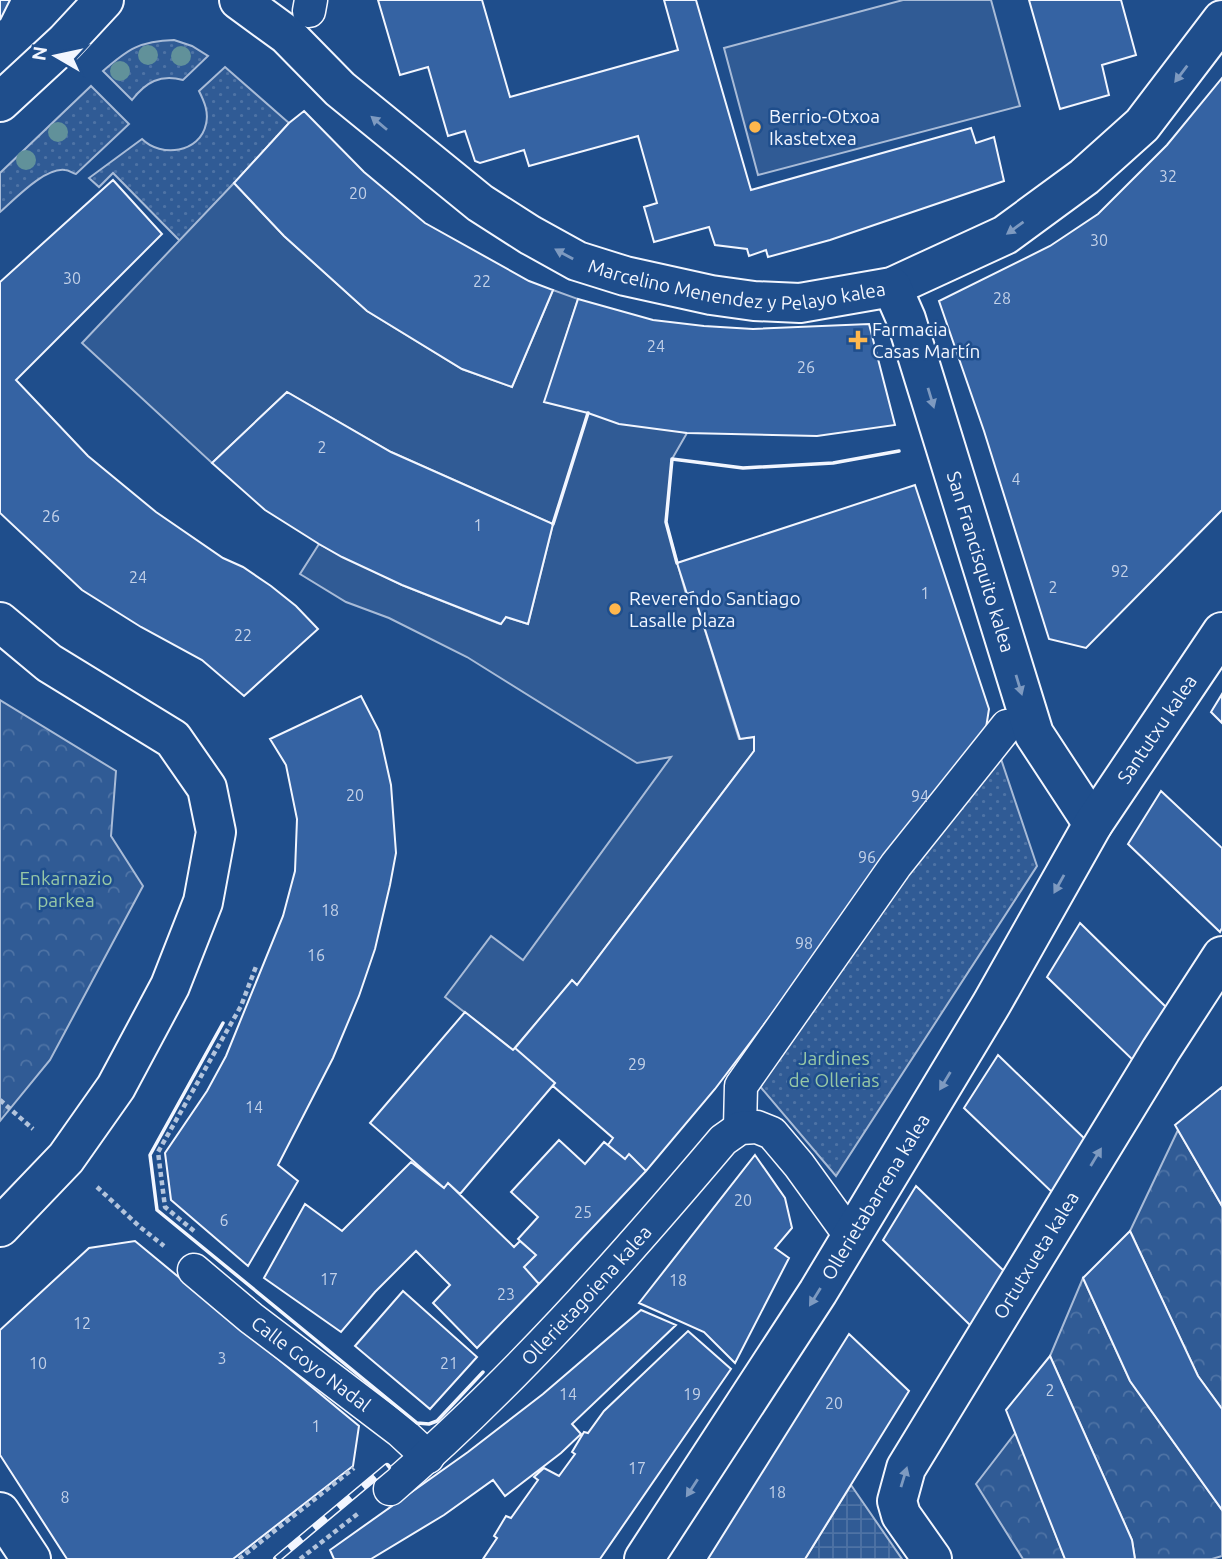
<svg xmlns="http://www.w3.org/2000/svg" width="1222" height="1559" font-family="Ubuntu,sans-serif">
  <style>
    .grass { fill: url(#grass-dots); stroke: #a8bbd7; stroke-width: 2 }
    .park { fill: url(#park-crowns); stroke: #a8bbd7; stroke-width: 2 }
    .pitch { fill: #305b95; stroke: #a8bbd7; stroke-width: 2 }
    .plaza { fill: url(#plaza-grid); stroke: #a8bbd7; stroke-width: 2 }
    .building { fill: #3563a3; stroke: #f2f6ff; stroke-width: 2 }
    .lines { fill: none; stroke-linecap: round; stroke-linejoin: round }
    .pedestrian-casing { stroke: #f2f6ff; stroke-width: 35 }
    .minor-casing { stroke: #f2f6ff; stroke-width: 42 }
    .path { stroke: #b3c4dc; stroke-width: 4.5; stroke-dasharray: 5 3.5; stroke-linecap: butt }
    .pedestrian { stroke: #1f4e8c; stroke-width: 32 }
    .minor { stroke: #1f4e8c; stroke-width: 38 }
    .rail-casing { stroke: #f2f6ff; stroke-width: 8 }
    .rail { stroke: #1f4e8c; stroke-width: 5; stroke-dasharray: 16; stroke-linecap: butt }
    .wall { stroke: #f2f6ff; stroke-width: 3.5 }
    .tree { fill: #61919a }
    .oneway { fill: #7e9ac0 }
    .poi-dot { fill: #ffb74d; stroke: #1f4e8c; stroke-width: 2.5 }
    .labels { text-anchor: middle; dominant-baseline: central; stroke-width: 5; stroke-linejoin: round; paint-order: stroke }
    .number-label { font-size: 16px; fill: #c3d1e8 }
    .poi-label { font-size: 19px; fill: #f2f6ff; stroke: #1f4e8c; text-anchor: start }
    .street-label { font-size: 19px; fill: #f2f6ff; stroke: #1f4e8c }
    .park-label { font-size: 19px; fill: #97c8a6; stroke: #1f4e8c }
  </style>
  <defs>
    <pattern id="grass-dots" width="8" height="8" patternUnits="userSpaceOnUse" patternTransform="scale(1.75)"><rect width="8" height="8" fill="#305b95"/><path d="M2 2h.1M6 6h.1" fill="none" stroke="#4e73a5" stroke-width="1.8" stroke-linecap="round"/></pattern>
    <pattern id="park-crowns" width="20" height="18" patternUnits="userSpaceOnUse" patternTransform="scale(1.75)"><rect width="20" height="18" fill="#305b95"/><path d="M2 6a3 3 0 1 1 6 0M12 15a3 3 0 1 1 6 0" fill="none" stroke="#4e73a5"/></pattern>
    <pattern id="plaza-grid" width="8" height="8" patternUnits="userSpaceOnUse" patternTransform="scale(1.75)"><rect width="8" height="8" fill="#305b95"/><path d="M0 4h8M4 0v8" fill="none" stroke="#4e73a5"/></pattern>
  </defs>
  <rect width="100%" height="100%" fill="#1f4e8c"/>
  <path class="grass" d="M 174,40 L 192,46 L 208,56 L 183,80 C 160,74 146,82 132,100 L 103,71 C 128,49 140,41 174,40 Z
    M 225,67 L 289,123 L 181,242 L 113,173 L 99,187 L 89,178 L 142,139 C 161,158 200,153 206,124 C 209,112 204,101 199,91 Z
    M 91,86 L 129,124 L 76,174 C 72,173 69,170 65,170 C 45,167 15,199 0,212 L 0,173 Z
    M 1000,756 L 1037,866 L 836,1176 L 752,1077 Z"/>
  <path class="park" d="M 0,700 L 116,771 L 111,836 L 143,886 L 50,1060 L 0,1121 Z
    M 1178,1130 L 1222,1206 L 1222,1409 L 1198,1376 L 1130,1231 Z
    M 1083,1278 L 1130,1381 L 1222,1510 L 1222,1556 L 1212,1559 L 1135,1559 L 1132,1540 L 1050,1356 Z
    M 1016,1432 L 1065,1559 L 1023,1559 L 976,1484 Z"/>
  <path class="pitch" d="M 903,0 L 991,0 L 1020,106 L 758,175 L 724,48 Z
    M 234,183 L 284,236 L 367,311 L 462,369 L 512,387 L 553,290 L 578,299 L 545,402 L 687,433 L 672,459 L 666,522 L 686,594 L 693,592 L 739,739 L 754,737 L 754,751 L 577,985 L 572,981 L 513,1050 L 445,997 L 491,936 L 523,960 L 671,757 L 637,763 L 467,657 L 389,618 L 346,602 L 300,574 L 319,544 L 402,585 L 500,624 L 506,617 L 528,624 L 553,524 L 391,452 L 287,392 L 212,463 L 82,343 Z"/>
  <path class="plaza" d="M 851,1485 L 902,1559 L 805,1559 Z"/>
  <path class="building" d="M 0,0 L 10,0 L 0,20 Z
    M 378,0 L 482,0 L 510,97 L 678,50 L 664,0 L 696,0 L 751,190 L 971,128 L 976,143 L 994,137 L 1004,181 L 830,240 L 768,257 L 766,250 L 749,256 L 747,249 L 715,245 L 709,227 L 654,242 L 644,207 L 657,203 L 638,136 L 529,166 L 524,150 L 480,163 L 475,161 L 465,131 L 448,136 L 428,67 L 400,75 Z
    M 1029,0 L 1121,0 L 1136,55 L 1102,65 L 1109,95 L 1060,109 Z
    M 1222,78 L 1222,510 L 1086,648 L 1049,639 L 984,431 L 939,301 L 1050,246 L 1098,214 L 1167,145 Z
    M 304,111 L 364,172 L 425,223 L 529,281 L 553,290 L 512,387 L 462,369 L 367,311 L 284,236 L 234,183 L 289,123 Z
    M 113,180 L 162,234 L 16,380 L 88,456 L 156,512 L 223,558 L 243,567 L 271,586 L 296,606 L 318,629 L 244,696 L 202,660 L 141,627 L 82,590 L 0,513 L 0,282 Z
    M 578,299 L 653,320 L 704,326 L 753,329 L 869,324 L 895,425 L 817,436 L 687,433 L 619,424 L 588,413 L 544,402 Z
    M 287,392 L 391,452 L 553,524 L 528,624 L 506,617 L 501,624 L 402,585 L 342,557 L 319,544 L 265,510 L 212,463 Z
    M 915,485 L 989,709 L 982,753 L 846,916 L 715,1089 L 646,1171 L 629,1154 L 625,1159 L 608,1145 L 613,1138 L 553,1086 L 555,1083 L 515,1048 L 572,980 L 577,985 L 754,751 L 754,737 L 740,739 L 693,592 L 687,594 L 677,563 Z
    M 1222,694 L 1222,723 L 1211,712 Z
    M 361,696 L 379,731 L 391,785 L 396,853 L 390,885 L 375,949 L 359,996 L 333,1058 L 278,1165 L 298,1181 L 248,1266 L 171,1200 L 165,1153 L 207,1091 L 226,1056 L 283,916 L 295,871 L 297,819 L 286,765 L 270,739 Z
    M 1161,791 L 1222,848 L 1222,928 L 1220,932 L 1128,844 Z
    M 1080,923 L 1169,1010 L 1137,1064 L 1047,977 Z
    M 465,1012 L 513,1050 L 515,1048 L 555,1083 L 460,1194 L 448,1183 L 444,1188 L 370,1123 Z
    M 998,1055 L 1088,1142 L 1056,1196 L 964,1108 Z
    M 1222,1087 L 1222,1206 L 1175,1125 Z
    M 559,1140 L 585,1164 L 604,1142 L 625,1159 L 629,1154 L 646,1171 L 539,1284 L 524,1267 L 536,1255 L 518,1239 L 538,1217 L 511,1192 Z
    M 755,1155 L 785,1198 L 792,1228 L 775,1248 L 789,1258 L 735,1363 L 704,1332 L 639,1303 Z
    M 411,1162 L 444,1188 L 448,1183 L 514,1247 L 520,1241 L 536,1255 L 524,1267 L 539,1284 L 477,1348 L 433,1303 L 450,1285 L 416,1251 L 375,1292 L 341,1332 L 264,1278 L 305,1204 L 342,1231 Z
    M 916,1186 L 1007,1274 L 973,1328 L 883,1240 Z
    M 1130,1231 L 1198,1376 L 1222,1409 L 1222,1510 L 1130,1381 L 1083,1278 Z
    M 135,1241 L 359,1426 L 353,1466 L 233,1559 L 67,1559 L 0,1455 L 0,1330 L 89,1248 Z
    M 403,1291 L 477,1357 L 430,1409 L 355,1346 Z
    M 641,1310 L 676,1325 L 572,1424 L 581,1434 L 561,1453 L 505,1496 L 493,1480 L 444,1515 L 371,1559 L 334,1559 L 330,1550 L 468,1452 L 543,1394 Z
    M 688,1331 L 731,1369 L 600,1559 L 483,1559 L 497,1538 L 494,1536 L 506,1516 L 511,1518 L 538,1480 L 534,1477 L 544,1468 L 559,1476 L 575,1454 L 572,1452 L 584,1432 L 588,1433 L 604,1411 Z
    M 849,1334 L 909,1391 L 805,1559 L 708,1559 Z
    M 1050,1356 L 1132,1540 L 1135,1559 L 1065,1559 L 1006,1410 Z"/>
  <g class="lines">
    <g class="pedestrian-casing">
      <g id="pedestrian">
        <path d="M 309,11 L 311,0"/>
        <path d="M 740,1128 L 741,1086 L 896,865 L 1007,726"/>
        <path id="s1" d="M 194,1270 L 251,1318 L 400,1431 L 428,1457"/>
        <path id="s2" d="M 390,1489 C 512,1384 619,1263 723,1140 L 740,1128 L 757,1127 L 772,1133 L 799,1165 L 851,1237"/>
      </g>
    </g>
    <g class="minor-casing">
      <g id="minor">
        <path id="s3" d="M 239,0 L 287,35 L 340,89 L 480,203 L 530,235 L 577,261 L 625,276 L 711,295 L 754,301 L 800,303 L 892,287 L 1005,235 L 1084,177 L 1142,125 L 1222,20"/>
        <path d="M 0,102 L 65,42 L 104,0"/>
        <path id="s4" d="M 892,287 L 906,319 L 1034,734 L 1093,824"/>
        <path d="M 0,622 L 49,663 L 173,739 L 207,788 L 216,832 L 203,902 L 170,986 L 116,1087 L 66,1158 L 0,1227"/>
        <path d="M 0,1512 L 31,1559"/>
        <path id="s5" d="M 644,1559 L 818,1292 L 992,1003 L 1093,824 L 1222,632"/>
        <path id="s6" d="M 932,1559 L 901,1515 L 897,1501 L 906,1468 L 1161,1050 L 1222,956"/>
      </g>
    </g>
    <path class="path" d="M 0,1100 L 33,1129
      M 97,1187 L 140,1227 L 164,1246
      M 194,1231 L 165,1207 L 158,1152 L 241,1006 L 257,964
      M 239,1559 L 354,1468
      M 300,1559 L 360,1512"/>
    <use href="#pedestrian" class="pedestrian"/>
    <use href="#minor" class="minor"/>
    <g class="rail-casing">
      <path id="rail" d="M 277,1559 L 387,1467"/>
    </g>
    <use href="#rail" class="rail"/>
    <path class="wall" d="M 553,524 L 588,413
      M 677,563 L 666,522 L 672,459 L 743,468 L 833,463 L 899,451
      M 223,1023 L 150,1155 L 157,1210 L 417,1423 L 429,1424 L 437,1421 L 483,1372"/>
  </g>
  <g class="tree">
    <circle cx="148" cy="55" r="10"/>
    <circle cx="181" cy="56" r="10"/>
    <circle cx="120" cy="71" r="10"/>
    <circle cx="58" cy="132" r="10"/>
    <circle cx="26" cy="160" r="10"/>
  </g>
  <defs><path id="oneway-solid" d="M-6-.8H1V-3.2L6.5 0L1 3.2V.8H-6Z" transform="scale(1.75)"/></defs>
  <g class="oneway">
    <use href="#oneway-solid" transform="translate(1181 74) rotate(127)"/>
    <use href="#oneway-solid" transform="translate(379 123) rotate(-140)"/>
    <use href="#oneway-solid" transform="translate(1015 228) rotate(144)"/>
    <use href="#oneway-solid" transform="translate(564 254) rotate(-151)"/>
    <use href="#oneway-solid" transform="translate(931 398) rotate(73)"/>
    <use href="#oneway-solid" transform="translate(1019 685) rotate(73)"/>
    <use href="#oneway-solid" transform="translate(1059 884) rotate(119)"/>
    <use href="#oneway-solid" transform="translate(945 1081) rotate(121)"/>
    <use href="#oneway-solid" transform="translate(1096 1157) rotate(-59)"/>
    <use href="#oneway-solid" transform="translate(815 1297) rotate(122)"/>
    <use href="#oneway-solid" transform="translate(904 1477) rotate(-73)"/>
    <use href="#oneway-solid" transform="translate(692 1488) rotate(123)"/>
  </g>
  <g class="poi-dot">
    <circle cx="755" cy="127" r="7"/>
    <path d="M854.5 329.5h7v7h7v7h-7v7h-7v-7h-7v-7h7z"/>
    <circle cx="615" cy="609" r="7"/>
  </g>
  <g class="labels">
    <g class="number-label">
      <text x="1168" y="176">32</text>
      <text x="358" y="193">20</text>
      <text x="1099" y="240">30</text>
      <text x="72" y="278">30</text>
      <text x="482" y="281">22</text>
      <text x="1002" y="298">28</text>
      <text x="656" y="346">24</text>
      <text x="806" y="367">26</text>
      <text x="322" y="447">2</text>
      <text x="1016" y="479">4</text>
      <text x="51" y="516">26</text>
      <text x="478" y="525">1</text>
      <text x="1120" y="571">92</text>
      <text x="138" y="577">24</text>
      <text x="1053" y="587">2</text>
      <text x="925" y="593">1</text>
      <text x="243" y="635">22</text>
      <text x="355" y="795">20</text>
      <text x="920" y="796">94</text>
      <text x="867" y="857">96</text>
      <text x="330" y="910">18</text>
      <text x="804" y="943">98</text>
      <text x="316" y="955">16</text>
      <text x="637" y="1064">29</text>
      <text x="254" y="1107">14</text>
      <text x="743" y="1200">20</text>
      <text x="583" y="1212">25</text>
      <text x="224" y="1220">6</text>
      <text x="329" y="1279">17</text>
      <text x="678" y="1280">18</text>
      <text x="506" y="1294">23</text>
      <text x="82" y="1323">12</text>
      <text x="222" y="1358">3</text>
      <text x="38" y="1363">10</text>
      <text x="449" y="1363">21</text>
      <text x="1050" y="1390">2</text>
      <text x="568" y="1394">14</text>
      <text x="692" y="1394">19</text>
      <text x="834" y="1403">20</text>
      <text x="316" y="1426">1</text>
      <text x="637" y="1468">17</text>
      <text x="777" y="1492">18</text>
      <text x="65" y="1497">8</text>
    </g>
    <g class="poi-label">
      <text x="769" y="116">Berrio-Otxoa<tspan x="769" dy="22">Ikastetxea</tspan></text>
      <text x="872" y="329">Farmacia<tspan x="872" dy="22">Casas Martín</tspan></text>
      <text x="629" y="598">Reverendo Santiago<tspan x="629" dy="22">Lasalle plaza</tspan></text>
    </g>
    <g class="street-label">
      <text stroke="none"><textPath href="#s3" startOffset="592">Marcelino Menendez y Pelayo kalea</textPath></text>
      <text stroke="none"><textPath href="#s4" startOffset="289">San Francisquito kalea</textPath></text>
      <text stroke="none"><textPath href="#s5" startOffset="976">Santutxu kalea</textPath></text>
      <text stroke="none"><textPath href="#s5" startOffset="430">Ollerietabarrena kalea</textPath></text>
      <text stroke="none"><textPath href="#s6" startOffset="352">Ortutxueta kalea</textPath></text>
      <text stroke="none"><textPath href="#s2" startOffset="276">Ollerietagoiena kalea</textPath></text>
      <text stroke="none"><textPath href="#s1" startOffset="150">Calle Goyo Nadal</textPath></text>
    </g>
    <g class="park-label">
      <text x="66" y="878">Enkarnazio<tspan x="66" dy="22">parkea</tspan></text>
      <text x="834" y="1058">Jardines<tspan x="834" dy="22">de Ollerias</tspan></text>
    </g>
  </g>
  <g transform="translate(56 56) rotate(279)" stroke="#1f4e8c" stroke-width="5" paint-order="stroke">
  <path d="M0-5L12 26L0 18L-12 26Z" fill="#f2f6ff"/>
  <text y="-10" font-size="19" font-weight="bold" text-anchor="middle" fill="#f2f6ff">N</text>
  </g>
</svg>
